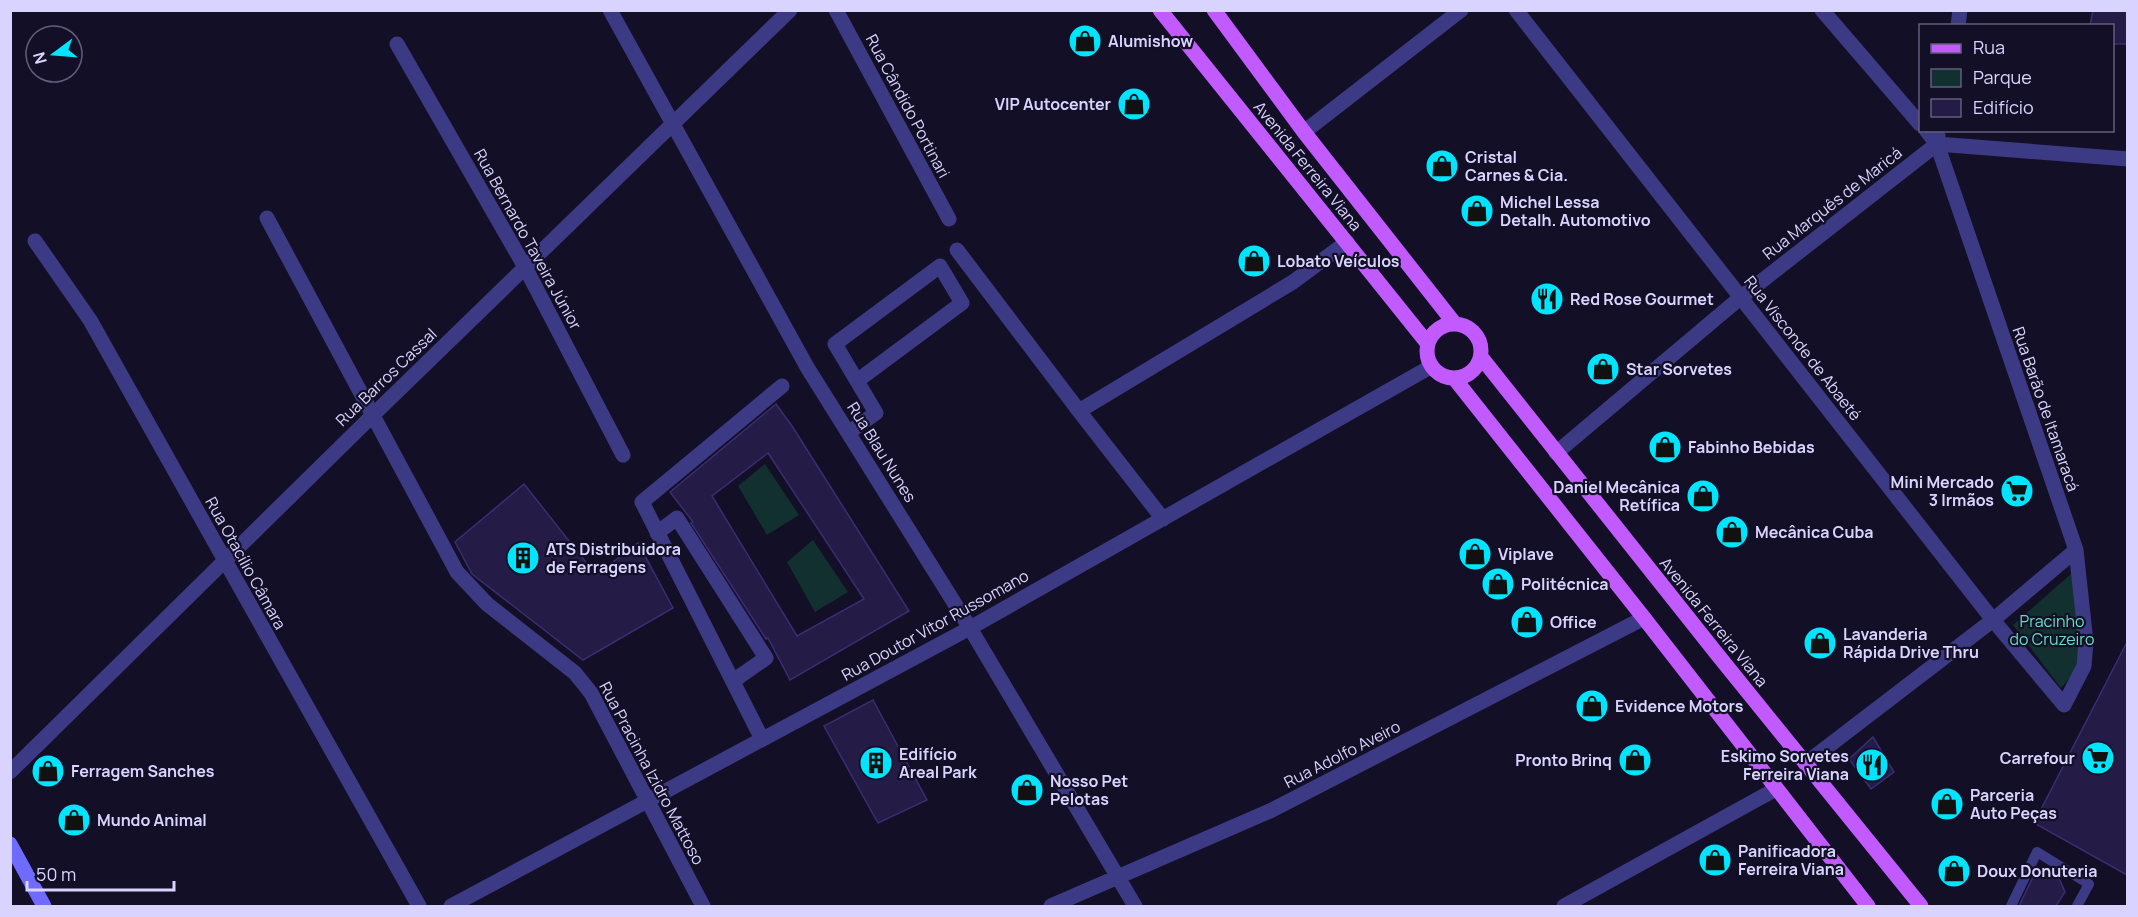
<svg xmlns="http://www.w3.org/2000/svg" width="2138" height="917" font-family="Manrope,sans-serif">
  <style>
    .green { fill: #12302f }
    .building { fill: #241b47; stroke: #3b2d73; stroke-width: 1.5; fill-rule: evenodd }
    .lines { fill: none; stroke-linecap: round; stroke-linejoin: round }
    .service { stroke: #3d3a85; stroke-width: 10 }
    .minor { stroke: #3d3a85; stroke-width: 15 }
    .tertiary { stroke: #3d3a85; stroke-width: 15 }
    .secondary { stroke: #6f6bff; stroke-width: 15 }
    .primary { stroke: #c25bff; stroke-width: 15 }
    .labels { text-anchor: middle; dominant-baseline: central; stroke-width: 4.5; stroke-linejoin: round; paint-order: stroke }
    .poi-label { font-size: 16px; font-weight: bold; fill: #d9d4ff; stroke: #130f26; text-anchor: start }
    .street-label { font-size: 16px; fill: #d9d4ff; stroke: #130f26 }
    .park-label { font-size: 16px; fill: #5fe0c0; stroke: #130f26 }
  </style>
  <rect width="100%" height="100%" fill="#130f26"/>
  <path class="green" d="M 765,464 L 799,515 L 767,535 L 738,486 Z
    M 813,540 L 848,592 L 815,612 L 787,562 Z
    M 2071,574 L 2083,640 L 2079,667 L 2061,688 L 2013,625 Z"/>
  <path class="building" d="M 2093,10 L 2127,10 L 2127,44 L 2112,44 L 2112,26 L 2090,26 Z
    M 776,404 L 792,426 L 909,611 L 790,680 L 768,638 L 766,639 L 691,523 L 693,522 L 670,492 ZM 768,453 L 864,599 L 797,636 L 712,496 Z
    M 524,484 L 596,575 L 638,543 L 673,608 L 583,660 L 472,574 L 455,542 Z
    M 2127,642 L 2127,875 L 2034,823 Z
    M 873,700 L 927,800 L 878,823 L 824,726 Z
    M 1873,737 L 1894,772 L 1871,789 L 1849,759 Z
    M 1954,854 L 1969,874 L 1952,887 L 1940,868 Z
    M 2052,872 L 2059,878 L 2065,892 L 2056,906 L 2019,906 L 2035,873 Z"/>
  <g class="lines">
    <path class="service" d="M 2011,906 L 2037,852 L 2089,884 L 2077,906"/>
    <path class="minor" d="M 610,10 L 807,367 L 970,628 L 1135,906
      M 836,10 L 949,219
      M 1516,10 L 1993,620 L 2064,705 L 2084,666 L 2086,642 L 2076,550 L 1937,144 L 1926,130
      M 1822,10 L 1920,124
      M 1958,26 L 1960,10
      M 397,44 L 525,267 L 623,455
      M 1304,132 L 1461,10
      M 1937,144 L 2128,159
      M 267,218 L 457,572 L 487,604 L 575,673 L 591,693 L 703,906
      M 35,241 L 90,320 L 419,906
      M 957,250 L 1079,411 L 1163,519
      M 1079,411 L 1293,282 L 1347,242
      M 848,433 L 876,413 L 835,344 L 940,266 L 962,303 L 857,381
      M 1556,453 L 1740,298 L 1937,144 L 1938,136
      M 657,533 L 677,518 L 766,658 L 733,681
      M 762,739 L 642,502 L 782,386
      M 1805,764 L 1993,620 L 2076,550
      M 451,906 L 970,628 L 1432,366
      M 1051,906 L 1270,811 L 1644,618
      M 1564,906 L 1776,789"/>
    <path class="tertiary" d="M 10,772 L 374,414 L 790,10"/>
    <path class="secondary" d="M 10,844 L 44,906"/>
    <path class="primary" d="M 1160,10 L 1428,344
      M 1214,10 L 1304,132 L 1455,324
      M1427 351a27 27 0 1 1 54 0a27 27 0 1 1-54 0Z
      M 1481,357 L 1717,654 L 1921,906
      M 1454,378 L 1644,618 L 1868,906"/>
  </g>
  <defs>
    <g id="shop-disc" transform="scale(1.725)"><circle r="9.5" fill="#00e5ff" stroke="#130f26"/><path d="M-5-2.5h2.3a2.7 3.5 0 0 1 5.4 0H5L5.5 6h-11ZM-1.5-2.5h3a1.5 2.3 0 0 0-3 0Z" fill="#111"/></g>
    <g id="restaurant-disc" transform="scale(1.725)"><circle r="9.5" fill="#00e5ff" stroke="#130f26"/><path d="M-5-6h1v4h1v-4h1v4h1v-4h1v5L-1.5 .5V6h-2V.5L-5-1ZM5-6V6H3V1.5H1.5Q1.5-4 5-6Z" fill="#111"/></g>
    <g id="supermarket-disc" transform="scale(1.725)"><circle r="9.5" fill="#00e5ff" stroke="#130f26"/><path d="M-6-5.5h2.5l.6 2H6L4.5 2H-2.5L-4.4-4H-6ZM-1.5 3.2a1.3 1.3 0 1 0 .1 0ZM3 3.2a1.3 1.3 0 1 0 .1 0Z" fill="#111"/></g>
    <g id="building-disc" transform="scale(1.725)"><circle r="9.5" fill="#00e5ff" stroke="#130f26"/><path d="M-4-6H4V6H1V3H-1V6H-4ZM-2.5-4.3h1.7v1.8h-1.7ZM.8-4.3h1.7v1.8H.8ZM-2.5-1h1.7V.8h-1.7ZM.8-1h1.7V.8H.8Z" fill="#111"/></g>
  </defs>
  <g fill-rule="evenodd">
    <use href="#shop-disc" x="1085" y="41"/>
    <use href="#shop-disc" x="1134" y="104"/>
    <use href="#shop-disc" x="1442" y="166"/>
    <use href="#shop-disc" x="1477" y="211"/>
    <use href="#shop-disc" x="1254" y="261"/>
    <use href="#restaurant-disc" x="1547" y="299"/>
    <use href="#shop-disc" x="1603" y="369"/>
    <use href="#shop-disc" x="1665" y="447"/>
    <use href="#supermarket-disc" x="2017" y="491"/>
    <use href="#shop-disc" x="1703" y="496"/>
    <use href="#shop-disc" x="1732" y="532"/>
    <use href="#shop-disc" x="1475" y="554"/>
    <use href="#building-disc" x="523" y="558"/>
    <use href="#shop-disc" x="1498" y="584"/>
    <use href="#shop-disc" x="1527" y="622"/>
    <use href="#shop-disc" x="1820" y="643"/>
    <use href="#shop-disc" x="1592" y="706"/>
    <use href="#supermarket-disc" x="2098" y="758"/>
    <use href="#shop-disc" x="1635" y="760"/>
    <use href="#building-disc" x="876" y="763"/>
    <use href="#restaurant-disc" x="1872" y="765"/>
    <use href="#shop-disc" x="48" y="771"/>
    <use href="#shop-disc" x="1027" y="790"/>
    <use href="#shop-disc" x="1947" y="804"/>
    <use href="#shop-disc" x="74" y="820"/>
    <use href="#shop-disc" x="1715" y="860"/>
    <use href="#shop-disc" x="1954" y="871"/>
  </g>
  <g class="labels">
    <g class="poi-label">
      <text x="1108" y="41">Alumishow</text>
      <text x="1111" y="104" text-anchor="end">VIP Autocenter</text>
      <text x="1465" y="157">Cristal<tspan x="1465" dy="18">Carnes &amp; Cia.</tspan></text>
      <text x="1500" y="202">Michel Lessa<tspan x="1500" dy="18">Detalh. Automotivo</tspan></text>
      <text x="1277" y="261">Lobato Veículos</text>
      <text x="1570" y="299">Red Rose Gourmet</text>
      <text x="1626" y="369">Star Sorvetes</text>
      <text x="1688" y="447">Fabinho Bebidas</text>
      <text x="1994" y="482" text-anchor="end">Mini Mercado<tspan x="1994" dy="18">3 Irmãos</tspan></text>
      <text x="1680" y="487" text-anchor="end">Daniel Mecânica<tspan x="1680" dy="18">Retífica</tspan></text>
      <text x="1755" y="532">Mecânica Cuba</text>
      <text x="546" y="549">ATS Distribuidora<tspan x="546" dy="18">de Ferragens</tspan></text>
      <text x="1498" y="554">Viplave</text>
      <text x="1521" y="584">Politécnica</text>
      <text x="1550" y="622">Office</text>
      <text x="1843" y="634">Lavanderia<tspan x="1843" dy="18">Rápida Drive Thru</tspan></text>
      <text x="1615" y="706">Evidence Motors</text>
      <text x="899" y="754">Edifício<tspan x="899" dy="18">Areal Park</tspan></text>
      <text x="1849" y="756" text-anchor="end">Eskimo Sorvetes<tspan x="1849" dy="18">Ferreira Viana</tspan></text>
      <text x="2075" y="758" text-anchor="end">Carrefour</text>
      <text x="1612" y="760" text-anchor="end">Pronto Brinq</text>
      <text x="71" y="771">Ferragem Sanches</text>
      <text x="1050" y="781">Nosso Pet<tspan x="1050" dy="18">Pelotas</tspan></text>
      <text x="1970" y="795">Parceria<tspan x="1970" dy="18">Auto Peças</tspan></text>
      <text x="97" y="820">Mundo Animal</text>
      <text x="1738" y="851">Panificadora<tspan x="1738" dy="18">Ferreira Viana</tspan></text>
      <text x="1977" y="871">Doux Donuteria</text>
    </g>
    <g class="street-label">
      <text transform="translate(908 106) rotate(62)">Rua Cândido Portinari</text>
      <text transform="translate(1308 166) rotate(51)">Avenida Ferreira Viana</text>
      <text transform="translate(1832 203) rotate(-38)">Rua Marquês de Maricá</text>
      <text transform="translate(528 239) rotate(61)">Rua Bernardo Taveira Júnior</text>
      <text transform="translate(1803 348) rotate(52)">Rua Visconde de Abaeté</text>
      <text transform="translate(386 377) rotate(-44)">Rua Barros Cassal</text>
      <text transform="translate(2046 409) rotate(71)">Rua Barão de Itamaracá</text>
      <text transform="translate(882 452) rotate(58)">Rua Blau Nunes</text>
      <text transform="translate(246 563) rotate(61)">Rua Otacílio Câmara</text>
      <text transform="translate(1714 622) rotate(51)">Avenida Ferreira Viana</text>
      <text transform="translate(935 625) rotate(-29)">Rua Doutor Vitor Russomano</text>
      <text transform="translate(1342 754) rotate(-27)">Rua Adolfo Aveiro</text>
      <text transform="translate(652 773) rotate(62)">Rua Pracinha Izidro Mattoso</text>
    </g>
    <g class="park-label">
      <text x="2052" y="621">Pracinho<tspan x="2052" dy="18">do Cruzeiro</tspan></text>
    </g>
  </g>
  <rect width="2138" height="917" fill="none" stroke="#d9d4ff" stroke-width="24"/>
  <rect x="1919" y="24" width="195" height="108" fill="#130f26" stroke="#625e7d" stroke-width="1.5"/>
  <rect x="1931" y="44" width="30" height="9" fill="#c25bff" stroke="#625e7d" stroke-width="1.5"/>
  <text x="1973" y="54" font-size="18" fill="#d9d4ff">Rua</text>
  <rect x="1931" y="69" width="30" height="18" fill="#12302f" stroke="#625e7d" stroke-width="1.5"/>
  <text x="1973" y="84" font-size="18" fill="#d9d4ff">Parque</text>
  <rect x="1931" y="99" width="30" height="18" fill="#241b47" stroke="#625e7d" stroke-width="1.5"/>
  <text x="1973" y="114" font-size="18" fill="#d9d4ff">Edifício</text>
  <g transform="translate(54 54) rotate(254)"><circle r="28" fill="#130f26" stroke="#625e7d" stroke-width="1.5"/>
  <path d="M0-4.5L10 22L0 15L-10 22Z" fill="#00e5ff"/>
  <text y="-9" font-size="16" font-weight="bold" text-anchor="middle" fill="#d9d4ff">N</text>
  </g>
  <path d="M27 881v9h147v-9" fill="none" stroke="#d9d4ff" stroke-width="3"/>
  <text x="36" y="881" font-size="18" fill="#d9d4ff" stroke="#130f26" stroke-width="4.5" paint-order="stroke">50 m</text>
</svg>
